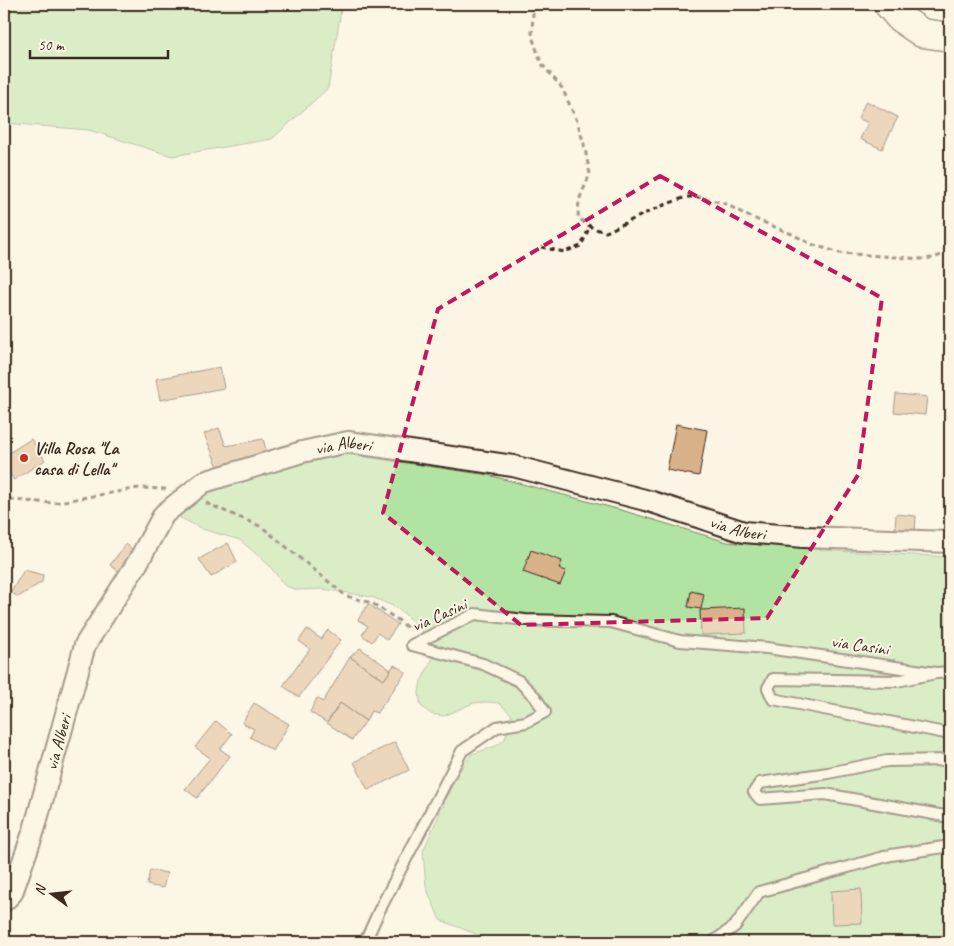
<svg xmlns="http://www.w3.org/2000/svg" width="954" height="946" font-family="Caveat,sans-serif">
  <style>
    .green { fill: #b1e3a3; stroke: #768660 }
    .building { fill: #d9b28a; stroke: #3b2a1e }
    .lines { fill: none; stroke-linecap: round; stroke-linejoin: round }
    .lane-casing { stroke: #3b2a1e; stroke-width: 14 }
    .street-casing { stroke: #3b2a1e; stroke-width: 24 }
    .secondary-casing { stroke: #3b2a1e; stroke-width: 31 }
    .path { stroke: #3b2a1e; stroke-width: 3; stroke-dasharray: 5 4; stroke-linecap: butt }
    .lane { stroke: #fcf5e5; stroke-width: 10 }
    .street { stroke: #fcf5e5; stroke-width: 20 }
    .secondary { stroke: #fcf5e5; stroke-width: 28 }
    .marked { fill: none; stroke: #c2185b; stroke-width: 4; stroke-dasharray: 10 6; stroke-linejoin: round }
    .poi-dot { fill: #c8321e; stroke: #fcf5e5; stroke-width: 2 }
    .labels { text-anchor: middle; dominant-baseline: central; stroke-width: 4; stroke-linejoin: round; paint-order: stroke }
    .poi-label { font-size: 18px; font-weight: bold; fill: #3b2a1e; stroke: #fcf5e5; text-anchor: start }
    .street-label { font-size: 18px; fill: #3b2a1e; stroke: #fcf5e5 }
  </style>
  <rect width="100%" height="100%" fill="#fcf5e5"/>
  <filter id="ink" filterUnits="userSpaceOnUse"><feTurbulence type="fractalNoise" baseFrequency=".02" numOctaves="2"/><feDisplacementMap in="SourceGraphic" scale="10" xChannelSelector="R" yChannelSelector="G"/><feConvolveMatrix kernelMatrix="1 2 1 2 8 2 1 2 1" color-interpolation-filters="sRGB"/></filter>
  <g filter="url(#ink)">
    <path class="green" d="M 4,4 L 342,4 L 328,88 L 272,139 L 172,156 L 89,130 L 4,123 Z
      M 339,453 L 488,475 L 621,510 L 727,542 L 837,551 L 950,557 L 950,942 L 489,942 L 489,939 L 440,920 L 426,887 L 423,851 L 457,774 L 472,754 L 496,746 L 505,739 L 512,715 L 499,703 L 486,702 L 473,703 L 444,716 L 431,714 L 421,706 L 419,693 L 421,681 L 432,660 L 428,635 L 424,633 L 406,615 L 395,607 L 372,597 L 323,589 L 296,590 L 284,585 L 269,565 L 240,540 L 202,529 L 179,517 L 200,493 L 284,466 Z"/>
    <path class="building" d="M 950,53 L 950,81 L 946,80 Z
      M 866,101 L 898,117 L 882,149 L 860,139 L 868,123 L 858,118 Z
      M 220,367 L 224,388 L 160,400 L 156,379 Z
      M 896,394 L 927,397 L 925,415 L 894,412 Z
      M 676,424 L 707,430 L 699,476 L 667,470 Z
      M 219,428 L 226,446 L 263,439 L 268,457 L 220,471 L 204,434 Z
      M 31,439 L 45,460 L 14,480 L 4,464 L 4,456 Z
      M 896,514 L 916,516 L 915,532 L 895,531 Z
      M 228,543 L 237,562 L 211,577 L 199,559 Z
      M 126,544 L 137,553 L 122,574 L 110,565 Z
      M 531,550 L 562,561 L 559,569 L 566,571 L 560,585 L 523,572 Z
      M 24,570 L 43,575 L 42,582 L 18,597 L 11,592 Z
      M 691,591 L 704,594 L 701,609 L 688,607 Z
      M 368,604 L 398,624 L 387,640 L 378,633 L 372,642 L 362,635 L 368,626 L 358,620 Z
      M 745,608 L 746,633 L 701,635 L 700,610 Z
      M 307,629 L 321,639 L 328,630 L 341,640 L 299,697 L 283,686 L 310,649 L 299,641 Z
      M 360,648 L 391,670 L 384,680 L 350,657 Z
      M 350,657 L 384,680 L 394,665 L 406,672 L 377,713 L 371,711 L 366,721 L 340,703 L 327,723 L 310,712 L 317,698 L 323,702 Z
      M 254,703 L 289,724 L 273,751 L 250,737 L 254,729 L 242,723 Z
      M 340,703 L 366,721 L 352,740 L 327,723 Z
      M 216,721 L 232,734 L 220,749 L 230,756 L 197,798 L 185,789 L 210,758 L 195,747 Z
      M 395,742 L 409,770 L 368,790 L 354,762 Z
      M 150,870 L 167,873 L 163,888 L 147,885 Z
      M 861,889 L 862,923 L 832,924 L 831,891 Z"/>
    <g class="lines">
      <g class="lane-casing">
        <path id="lane" d="M 950,672 L 936,673 L 897,681 L 773,679 L 768,688 L 773,699 L 950,734
          M 950,760 L 887,761 L 828,773 L 760,783 L 754,792 L 760,799 L 825,794 L 950,817
          M 365,942 L 379,911 L 462,751 L 497,727 L 526,722 L 545,712 L 535,697 L 519,681 L 483,664 L 412,645 L 475,614 L 525,620 L 611,622 L 680,641 L 767,648 L 936,673
          M 713,942 L 735,926 L 759,892 L 891,855 L 950,846"/>
      </g>
      <g class="street-casing">
        <g id="street">
          <path id="s1" d="M 4,901 L 12,893 L 34,830 L 85,645 L 138,562 L 164,514 L 204,482 L 302,452 L 348,442 L 513,466 L 649,501 L 744,532 L 804,537 L 950,542"/>
        </g>
      </g>
      <g class="secondary-casing">
        <path id="secondary" d="M 888,4 L 900,18 L 922,33 L 950,37"/>
      </g>
      <path class="path" d="M 529,4 L 533,11 L 532,36 L 541,63 L 562,88 L 577,121 L 584,144 L 590,174 L 579,200 L 578,217 C 586,225 596,230 606,232 L 659,207 L 686,197 L 701,197 L 726,204 L 748,216 L 792,234 L 811,244 L 840,253 L 922,259 L 933,258 L 950,252
        M 541,247 L 564,252 L 581,246 L 590,226
        M 4,492 L 12,500 L 53,503 L 139,488 L 166,489
        M 206,503 L 262,527 L 346,596 L 372,603 L 398,620 L 410,630"/>
      <use href="#lane" class="lane"/>
      <use href="#street" class="street"/>
      <use href="#secondary" class="secondary"/>
    </g>
  </g>
  <path d="M0 0H954V946H0ZM 660,176 L 882,298 L 858,475 L 767,618 L 521,625 L 383,513 L 438,309 Z" fill="#fcf5e5" fill-opacity=".55" fill-rule="evenodd"/>
  <path class="marked" d="M 660,176 L 882,298 L 858,475 L 767,618 L 521,625 L 383,513 L 438,309 Z"/>
  <circle class="poi-dot" cx="24" cy="458" r="5"/>
  <g class="labels">
    <g class="poi-label">
      <text x="34" y="448">Villa Rosa "La<tspan x="34" dy="21">casa di Lella"</tspan></text>
    </g>
    <g class="street-label">
      <text stroke="none"><textPath href="#s1" startOffset="619">via Alberi</textPath></text>
      <text stroke="none"><textPath href="#s1" startOffset="1024">via Alberi</textPath></text>
      <text transform="translate(439 615) rotate(-24)">via Casini</text>
      <text transform="translate(860 645) rotate(8)">via Casini</text>
      <text stroke="none"><textPath href="#s1" startOffset="169">via Alberi</textPath></text>
    </g>
  </g>
  <rect width="954" height="946" fill="none" stroke="#fcf5e5" stroke-width="20"/>
  <rect x="10" y="10" width="934" height="926" fill="none" stroke="#3b2a1e" stroke-width="2" filter="url(#ink)"/>
  <g transform="translate(52 894) rotate(285)" stroke="#fcf5e5" stroke-width="4" paint-order="stroke">
  <path d="M0-4L9 19L0 12L-9 19Z" fill="#3b2a1e"/>
  <text y="-8" font-size="14" font-weight="bold" text-anchor="middle" fill="#3b2a1e">N</text>
  </g>
  <path d="M30 50v8h138v-8" fill="none" stroke="#3b2a1e" stroke-width="2.5"/>
  <text x="38" y="50" font-size="15" fill="#3b2a1e" stroke="#fcf5e5" stroke-width="4" paint-order="stroke">50 m</text>
</svg>
